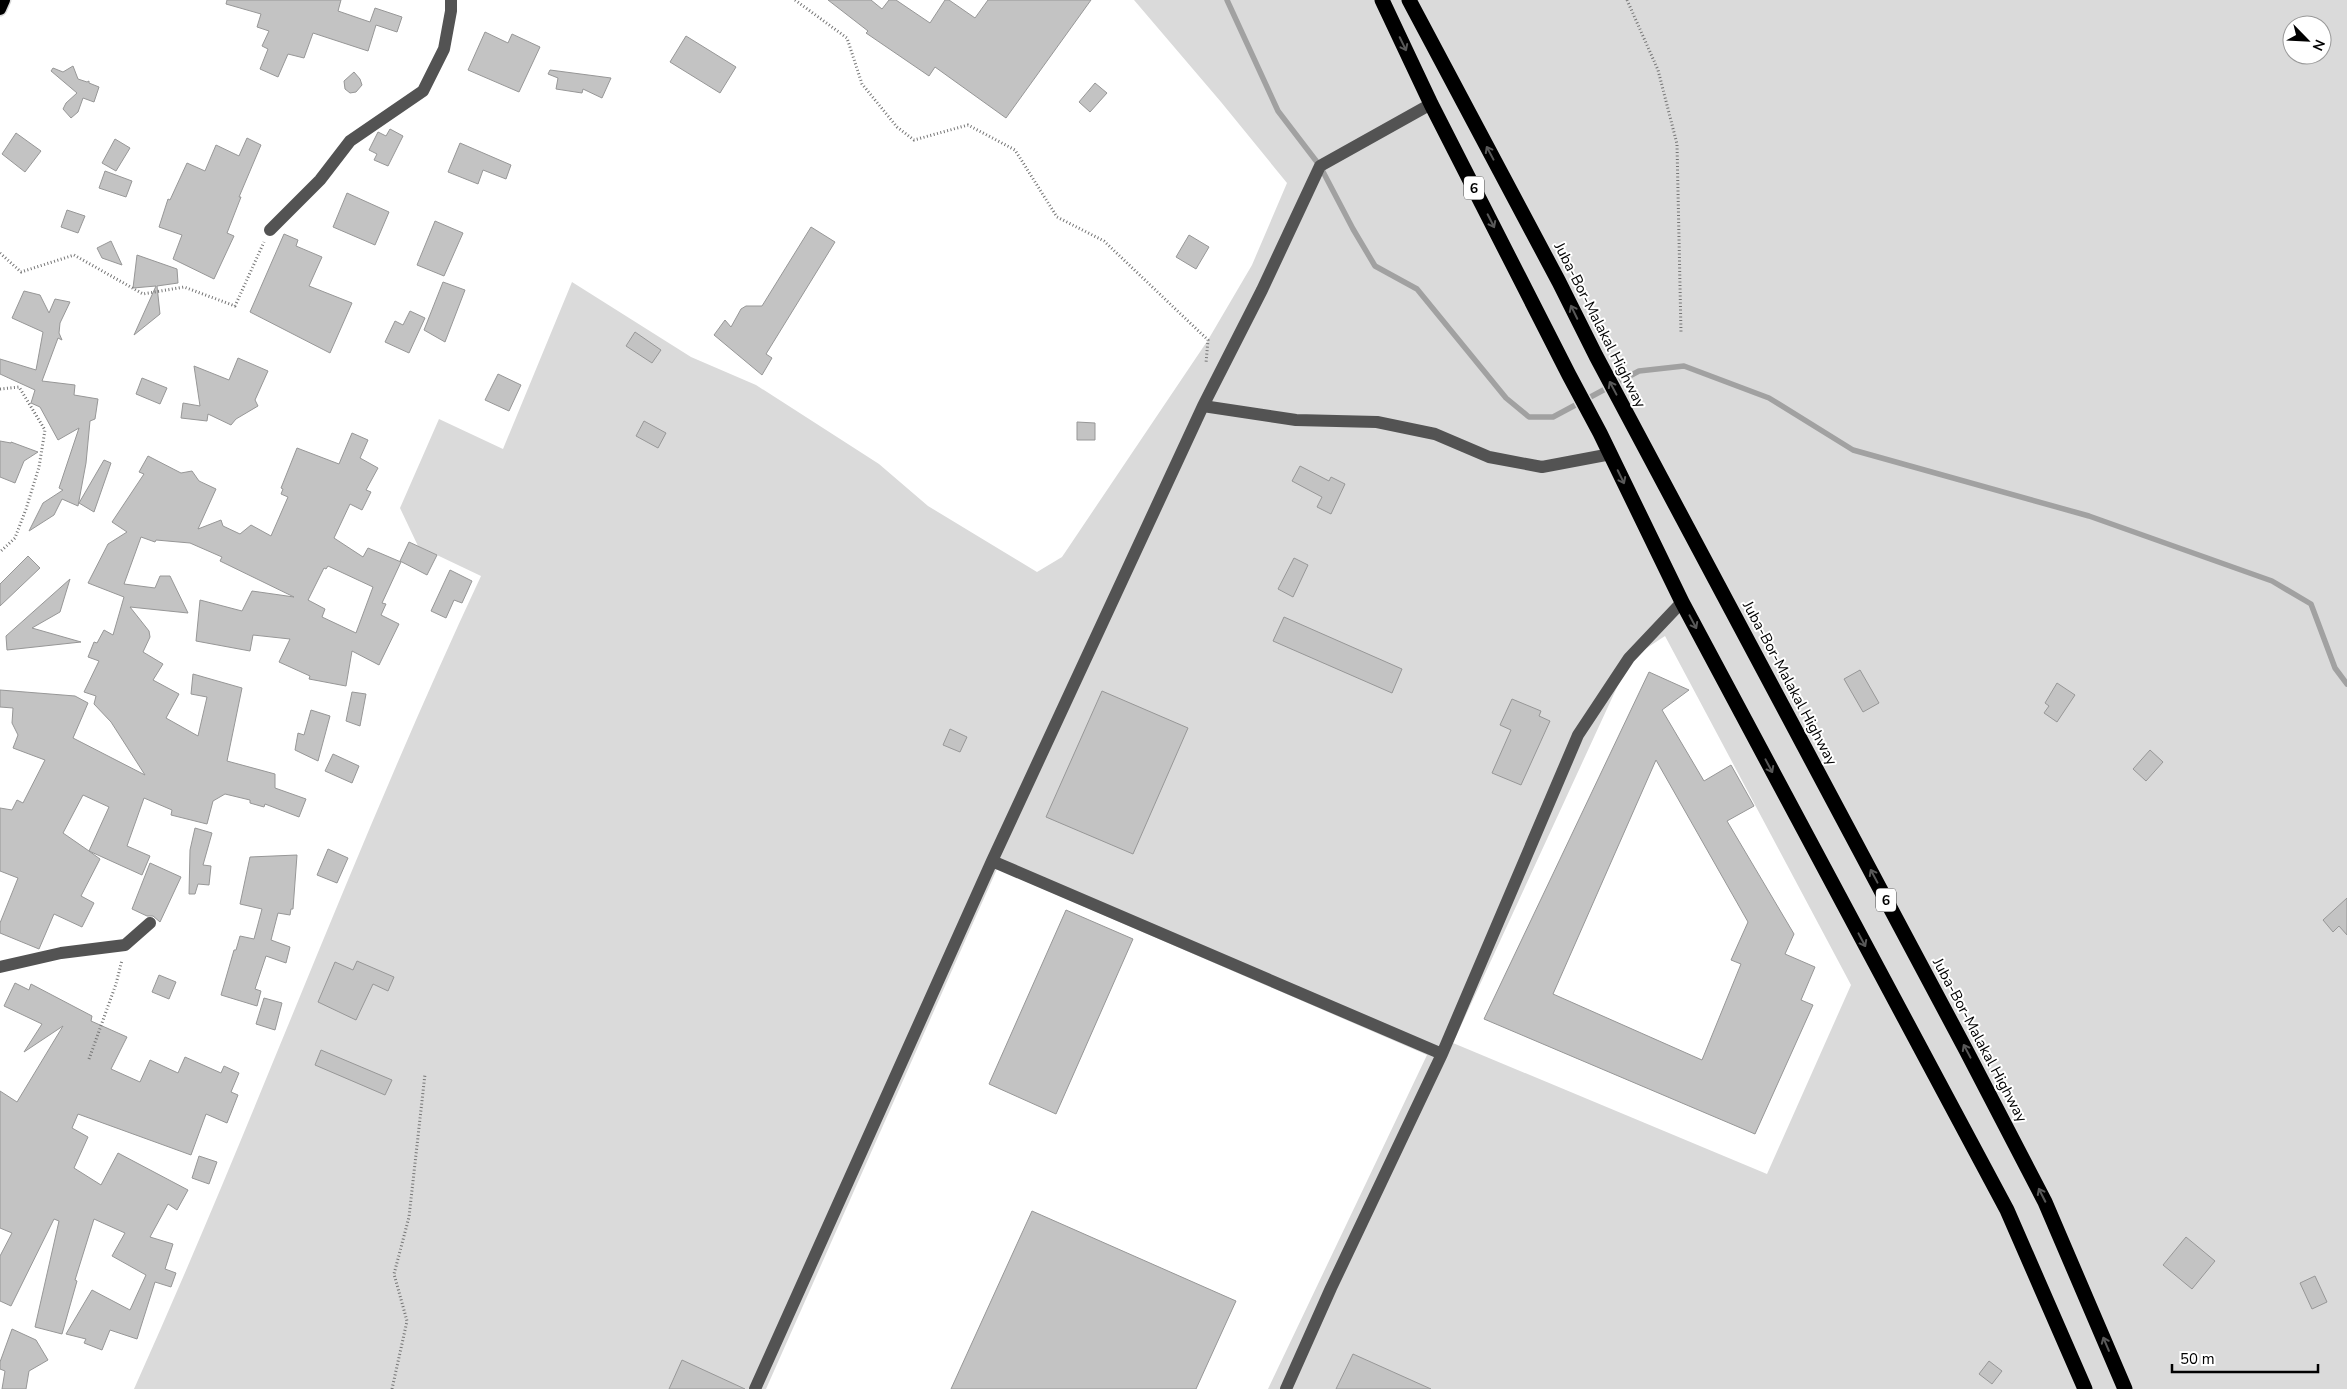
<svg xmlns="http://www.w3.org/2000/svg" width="2347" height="1389" font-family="'Nunito Sans',sans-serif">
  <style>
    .green { fill: #dadada; fill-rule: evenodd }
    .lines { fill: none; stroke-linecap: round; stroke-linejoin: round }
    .stream { stroke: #a1a1a1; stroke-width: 5.5 }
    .building { fill: #c3c3c3; stroke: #979797; fill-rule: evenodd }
    .major-casing { stroke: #dbdbdb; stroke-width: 15 }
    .highway-casing { stroke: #dbdbdb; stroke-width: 18 }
    .path { stroke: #757575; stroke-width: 3; stroke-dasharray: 1 2.5; stroke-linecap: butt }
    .minor { stroke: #535353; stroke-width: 12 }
    .major { stroke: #000; stroke-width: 12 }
    .highway { stroke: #000; stroke-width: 15 }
    .oneway { stroke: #595959 }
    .labels { text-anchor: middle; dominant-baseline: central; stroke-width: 4; stroke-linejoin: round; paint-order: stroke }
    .shield { fill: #fff; stroke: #4c4c4c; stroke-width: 1 }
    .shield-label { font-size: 14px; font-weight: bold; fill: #000 }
    .street-label { font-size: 15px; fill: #000; stroke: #fff }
  </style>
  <rect width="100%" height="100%" fill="#fff"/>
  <path class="green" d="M 1134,0 L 2347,0 L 2347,1389 L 1268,1389 L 1427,1055 L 997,869 L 766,1389 L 134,1389 C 255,1120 356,843 481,576 L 418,546 L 400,508 L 439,419 L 503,449 L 572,282 L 691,357 L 756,385 L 879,464 L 928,506 L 1037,572 L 1062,557 L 1208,340 L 1252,265 L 1287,183 L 1221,102 ZM 2292,25 L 2322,25 L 2322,55 L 2292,55 ZM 1665,636 L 1851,985 L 1767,1174 L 1453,1043 L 1630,659 Z"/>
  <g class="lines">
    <path class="stream" d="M 1227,0 L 1278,111 L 1320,166 L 1353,229 L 1375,266 L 1417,289 L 1506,398 L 1529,417 L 1553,417 L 1639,371 L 1684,366 L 1769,398 L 1853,450 L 2089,516 L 2272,581 L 2311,604 L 2335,668 L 2347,684"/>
  </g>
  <path class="building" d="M 227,0 L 341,0 L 338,11 L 370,22 L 375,8 L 402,17 L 397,32 L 376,25 L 368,51 L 313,33 L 304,58 L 288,54 L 278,77 L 260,69 L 268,49 L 262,46 L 269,31 L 257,27 L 261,14 L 226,4 Z
    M 828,0 L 871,0 L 882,9 L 889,0 L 896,0 L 930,23 L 945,0 L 949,0 L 975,18 L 988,0 L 1091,0 L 1006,118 L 935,67 L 929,76 L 866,33 L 868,31 Z
    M 485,32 L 508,43 L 512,34 L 540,47 L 519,92 L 468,70 Z
    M 686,36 L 736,67 L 720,93 L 670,62 Z
    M 73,66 L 78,79 L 87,82 L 89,81 L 89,83 L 99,87 L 94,102 L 83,98 L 78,112 L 71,118 L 63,109 L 66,103 L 77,93 L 51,71 L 53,68 L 63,72 Z
    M 550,70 L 611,78 L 602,98 L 583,89 L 582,93 L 556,89 L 558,78 L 548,74 Z
    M 354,72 L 360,79 L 362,85 L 356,92 L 350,93 L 345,89 L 344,81 Z
    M 1095,83 L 1107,93 L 1090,112 L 1079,102 Z
    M 390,129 L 403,136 L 388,166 L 374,160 L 377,154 L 369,150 L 378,132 L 386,136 Z
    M 16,133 L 41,151 L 25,172 L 2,154 Z
    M 247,138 L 261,145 L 239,197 L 241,197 L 227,233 L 234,236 L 214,279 L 173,259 L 182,235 L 159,227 L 168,199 L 170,200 L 187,163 L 205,171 L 216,145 L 239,156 Z
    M 115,139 L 130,148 L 116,171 L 102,163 Z
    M 460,143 L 511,165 L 506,179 L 483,170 L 478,184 L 448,172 Z
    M 105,171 L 132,181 L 126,197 L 99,188 Z
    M 347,193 L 389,212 L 375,245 L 333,227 Z
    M 67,210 L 85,216 L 78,233 L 61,227 Z
    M 435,221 L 463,233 L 444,276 L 417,265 Z
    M 811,227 L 835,242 L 766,354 L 772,358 L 762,375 L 714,335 L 725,320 L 731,327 L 741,309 L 746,306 L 762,306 Z
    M 284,234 L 298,240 L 296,246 L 322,257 L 309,286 L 352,303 L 330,353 L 250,312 Z
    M 1189,235 L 1209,247 L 1196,269 L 1176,257 Z
    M 111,241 L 122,265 L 102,258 L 97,248 Z
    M 137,255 L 177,269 L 178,283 L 157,286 L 160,314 L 134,335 L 156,286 L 133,288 Z
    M 443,282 L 465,290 L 445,342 L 424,330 Z
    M 24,291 L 40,295 L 49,313 L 55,299 L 70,302 L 60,323 L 59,333 L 62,340 L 58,338 L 42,381 L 75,385 L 74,395 L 98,399 L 95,419 L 90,421 L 86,463 L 78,506 L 62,499 L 54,515 L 29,531 L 43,503 L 63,490 L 59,488 L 79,428 L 58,440 L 40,407 L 31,403 L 35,390 L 0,374 L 0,359 L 36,370 L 43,332 L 12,318 Z
    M 410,311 L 425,318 L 409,353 L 385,342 L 395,321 L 403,325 Z
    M 635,332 L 661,350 L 652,363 L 626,346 Z
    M 238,358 L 268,371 L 255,400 L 258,406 L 236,419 L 231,425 L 208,414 L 207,421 L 181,418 L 183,403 L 200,406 L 194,366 L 229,380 Z
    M 498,374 L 521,385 L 509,411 L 485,400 Z
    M 142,378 L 167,388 L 160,404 L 136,394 Z
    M 644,421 L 666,433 L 658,448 L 636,436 Z
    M 1077,422 L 1095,423 L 1095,440 L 1077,440 Z
    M 352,433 L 368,440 L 360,458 L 378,468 L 366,490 L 371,492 L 362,510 L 350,504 L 334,538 L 363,557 L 368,548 L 401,562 L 382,603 L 386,604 L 381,615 L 399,624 L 379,665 L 352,651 L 346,686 L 309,679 L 310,676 L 279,662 L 290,639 L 253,635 L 250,651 L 196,641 L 200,600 L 242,611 L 252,591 L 294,597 L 220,561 L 222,557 L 190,543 L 156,540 L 155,542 L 141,537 L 124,584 L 155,588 L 160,576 L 170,576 L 188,613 L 130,607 L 149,631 L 150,637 L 143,652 L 163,664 L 153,680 L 179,694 L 166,718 L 198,736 L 207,697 L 191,694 L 193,674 L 242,688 L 227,761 L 275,774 L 275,788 L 306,799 L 299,817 L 265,804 L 264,807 L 250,803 L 250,800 L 225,794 L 213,801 L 207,824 L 171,815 L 172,810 L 144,798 L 127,846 L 150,856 L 142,875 L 89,851 L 100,859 L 81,896 L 94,903 L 82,927 L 54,914 L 39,949 L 0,933 L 0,923 L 18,878 L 0,871 L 0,808 L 12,810 L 17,800 L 23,803 L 45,760 L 13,748 L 18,735 L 12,723 L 13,708 L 0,707 L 0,690 L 75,696 L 88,703 L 73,738 L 145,775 L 111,722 L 94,704 L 96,696 L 84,692 L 99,661 L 88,657 L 94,642 L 97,643 L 104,630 L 113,635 L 124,597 L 88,583 L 108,544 L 127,532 L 112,522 L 144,474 L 139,472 L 148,456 L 181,473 L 192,471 L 199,481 L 216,489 L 198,529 L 221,520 L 223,526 L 240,534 L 251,525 L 271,536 L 288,497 L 281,494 L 283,489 L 281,488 L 297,448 L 339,464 ZM 328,566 L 373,587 L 356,633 L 322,617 L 325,609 L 308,600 L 324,568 L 326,569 ZM 83,795 L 109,807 L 89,851 L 63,833 Z
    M 0,441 L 11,443 L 11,442 L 38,452 L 24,461 L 15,483 L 0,477 Z
    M 104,460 L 111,463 L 94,512 L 79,503 Z
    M 1300,466 L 1329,481 L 1331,477 L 1345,484 L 1331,514 L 1317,507 L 1322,497 L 1292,481 Z
    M 409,542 L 437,555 L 427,575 L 400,561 Z
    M 28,556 L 40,568 L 0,606 L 0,584 Z
    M 1294,558 L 1308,565 L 1293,597 L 1278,589 Z
    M 450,570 L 472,581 L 462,603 L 454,600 L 446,618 L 431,611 Z
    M 70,579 L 60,612 L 32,628 L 81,642 L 7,650 L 6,636 Z
    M 1284,617 L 1402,669 L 1392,693 L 1273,641 Z
    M 1860,670 L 1879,703 L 1863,712 L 1844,679 Z
    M 1649,672 L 1689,690 L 1662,710 L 1704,781 L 1731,765 L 1754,806 L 1727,821 L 1794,934 L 1785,954 L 1815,967 L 1801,1000 L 1813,1005 L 1755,1134 L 1484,1019 ZM 1656,760 L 1748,922 L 1731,960 L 1741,964 L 1702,1060 L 1553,994 Z
    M 2057,683 L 2075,695 L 2057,722 L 2044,713 L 2049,706 L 2045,703 Z
    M 1102,691 L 1188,728 L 1133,854 L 1046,817 Z
    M 352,692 L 366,694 L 360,726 L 346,721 Z
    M 1512,699 L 1541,711 L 1539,716 L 1550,721 L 1521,785 L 1492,773 L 1511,730 L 1500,725 Z
    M 311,710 L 330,716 L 318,761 L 295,750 L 298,733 L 304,735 Z
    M 950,729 L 967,737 L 960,752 L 943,745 Z
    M 2150,750 L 2163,762 L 2146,781 L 2133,769 Z
    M 333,754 L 359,766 L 352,783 L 325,771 Z
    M 195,828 L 212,833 L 203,865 L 211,866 L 209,885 L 198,884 L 195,894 L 189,894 L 190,850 Z
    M 328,849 L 348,858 L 337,883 L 317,875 Z
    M 297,855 L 293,909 L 291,909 L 290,915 L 278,913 L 271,940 L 290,947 L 286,963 L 266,956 L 255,989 L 261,991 L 257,1006 L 221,995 L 234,950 L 236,950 L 240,936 L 254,939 L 262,909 L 240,904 L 250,857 Z
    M 150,863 L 181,877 L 160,922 L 153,916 L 147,916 L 132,909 Z
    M 2347,898 L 2347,935 L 2339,926 L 2333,932 L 2323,920 Z
    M 1066,910 L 1133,939 L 1056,1114 L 989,1084 Z
    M 357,961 L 394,977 L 388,991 L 373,984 L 356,1020 L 318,1002 L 335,962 L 353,970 Z
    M 159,975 L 176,982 L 169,999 L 152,992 Z
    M 15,983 L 29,990 L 31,984 L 92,1016 L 91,1021 L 127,1037 L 111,1069 L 140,1082 L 150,1060 L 178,1073 L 185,1057 L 221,1073 L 224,1066 L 239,1073 L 231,1092 L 238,1095 L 227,1123 L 206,1114 L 191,1155 L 78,1114 L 72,1128 L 88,1137 L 74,1168 L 101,1185 L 118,1153 L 188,1190 L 177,1210 L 168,1204 L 150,1237 L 173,1244 L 165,1269 L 176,1273 L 171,1287 L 155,1282 L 137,1339 L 110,1330 L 102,1350 L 84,1343 L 86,1339 L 66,1334 L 92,1290 L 130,1310 L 146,1275 L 112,1256 L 125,1233 L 94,1219 L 75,1280 L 77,1281 L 62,1334 L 35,1327 L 59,1221 L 54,1219 L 11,1306 L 0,1301 L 0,1256 L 12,1233 L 0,1228 L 0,1091 L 17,1102 L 63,1026 L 24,1052 L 42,1024 L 4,1006 Z
    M 264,998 L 282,1003 L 275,1030 L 256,1024 Z
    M 321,1050 L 392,1080 L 385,1095 L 315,1065 Z
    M 199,1156 L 217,1162 L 209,1184 L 192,1178 Z
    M 1032,1211 L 1236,1301 L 1196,1389 L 951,1389 Z
    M 2186,1237 L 2215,1261 L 2192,1289 L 2163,1265 Z
    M 2315,1276 L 2327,1302 L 2312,1309 L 2300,1283 Z
    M 12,1329 L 36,1340 L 48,1360 L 29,1371 L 26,1389 L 2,1389 L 5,1371 L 0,1369 L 0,1362 Z
    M 1353,1354 L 1431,1389 L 1336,1389 Z
    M 682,1360 L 745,1389 L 669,1389 Z
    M 1989,1361 L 2002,1371 L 1992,1384 L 1979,1374 Z"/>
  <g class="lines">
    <g class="major-casing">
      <path id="major" d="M 0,9 L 4,0"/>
    </g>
    <g class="highway-casing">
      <path id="highway" d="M 1382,0 L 1431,104 L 1569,375 L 1600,433 L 1682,602 L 2007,1210 L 2085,1389
        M 1409,0 L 1559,282 L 1596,356 L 1966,1050 L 2045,1202 L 2125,1389"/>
    </g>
    <path class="path" d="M 795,0 L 847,38 L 862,84 L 897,127 L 914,140 L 968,125 L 1015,150 L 1057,217 L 1104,241 L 1208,340 L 1206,363
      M 1627,0 L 1658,70 L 1677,144 L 1681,333
      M 0,253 L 21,272 L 74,255 L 143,294 L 184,287 L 235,306 L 264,242
      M 0,389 L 19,387 L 45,430 L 39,467 L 26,509 L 15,538 L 0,552
      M 89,1059 L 116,984 L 122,960
      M 392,1389 L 407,1321 L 394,1274 L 409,1217 L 425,1074"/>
    <path class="minor" d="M 270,230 L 320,180 L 350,141 L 423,91 L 444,49 L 451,11 L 451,0
      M 1203,406 L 1296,420 L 1377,422 L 1435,434 L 1489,457 L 1542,467 L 1611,454
      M 992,861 L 1442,1054
      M 0,967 L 61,953 L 125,945 L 150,923
      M 755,1389 L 992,861 L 1203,406 L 1262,290 L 1320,166 L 1431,104
      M 1286,1389 L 1331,1288 L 1442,1054 L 1578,735 L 1629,658 L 1682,602"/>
    <use href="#major" class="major"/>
    <use href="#highway" class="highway"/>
  </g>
  <defs><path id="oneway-shaft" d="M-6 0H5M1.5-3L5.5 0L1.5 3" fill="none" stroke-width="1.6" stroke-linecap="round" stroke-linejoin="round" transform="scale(1.25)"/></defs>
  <g class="oneway">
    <use href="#oneway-shaft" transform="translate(1403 44) rotate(64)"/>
    <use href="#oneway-shaft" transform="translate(1490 153) rotate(-118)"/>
    <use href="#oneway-shaft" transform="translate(1491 221) rotate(63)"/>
    <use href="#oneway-shaft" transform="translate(1574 312) rotate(-116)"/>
    <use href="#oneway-shaft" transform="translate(1613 388) rotate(-118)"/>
    <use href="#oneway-shaft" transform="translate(1621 477) rotate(64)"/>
    <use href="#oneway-shaft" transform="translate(1693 622) rotate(62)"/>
    <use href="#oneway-shaft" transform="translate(1769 766) rotate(62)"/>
    <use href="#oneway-shaft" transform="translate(1874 876) rotate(-118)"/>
    <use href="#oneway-shaft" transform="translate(1862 940) rotate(62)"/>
    <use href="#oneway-shaft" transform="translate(1967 1051) rotate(-118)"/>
    <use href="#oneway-shaft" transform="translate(2042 1195) rotate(-117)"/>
    <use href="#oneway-shaft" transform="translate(2106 1344) rotate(-113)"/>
  </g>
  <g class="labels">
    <g class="shield">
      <rect x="1464" y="176.5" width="20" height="23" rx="4"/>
      <rect x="1876" y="888.5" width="20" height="23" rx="4"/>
    </g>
    <g class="shield-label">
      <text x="1474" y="188">6</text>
      <text x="1886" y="900">6</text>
    </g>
    <g class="street-label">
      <text transform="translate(1600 325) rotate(63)">Juba-Bor-Malakal Highway</text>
      <text transform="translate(1790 683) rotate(62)">Juba-Bor-Malakal Highway</text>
      <text transform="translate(1980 1040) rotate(62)">Juba-Bor-Malakal Highway</text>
    </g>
  </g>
  <g transform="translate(2307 40) rotate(114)"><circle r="24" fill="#ffffff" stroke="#999999"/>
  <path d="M0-4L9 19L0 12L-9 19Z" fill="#000000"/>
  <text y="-8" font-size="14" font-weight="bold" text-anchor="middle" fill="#000000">N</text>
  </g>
  <path d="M2172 1364v8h146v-8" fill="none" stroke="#000000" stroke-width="2.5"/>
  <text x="2180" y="1364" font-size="15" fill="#000000" stroke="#ffffff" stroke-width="4" paint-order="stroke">50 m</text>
</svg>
